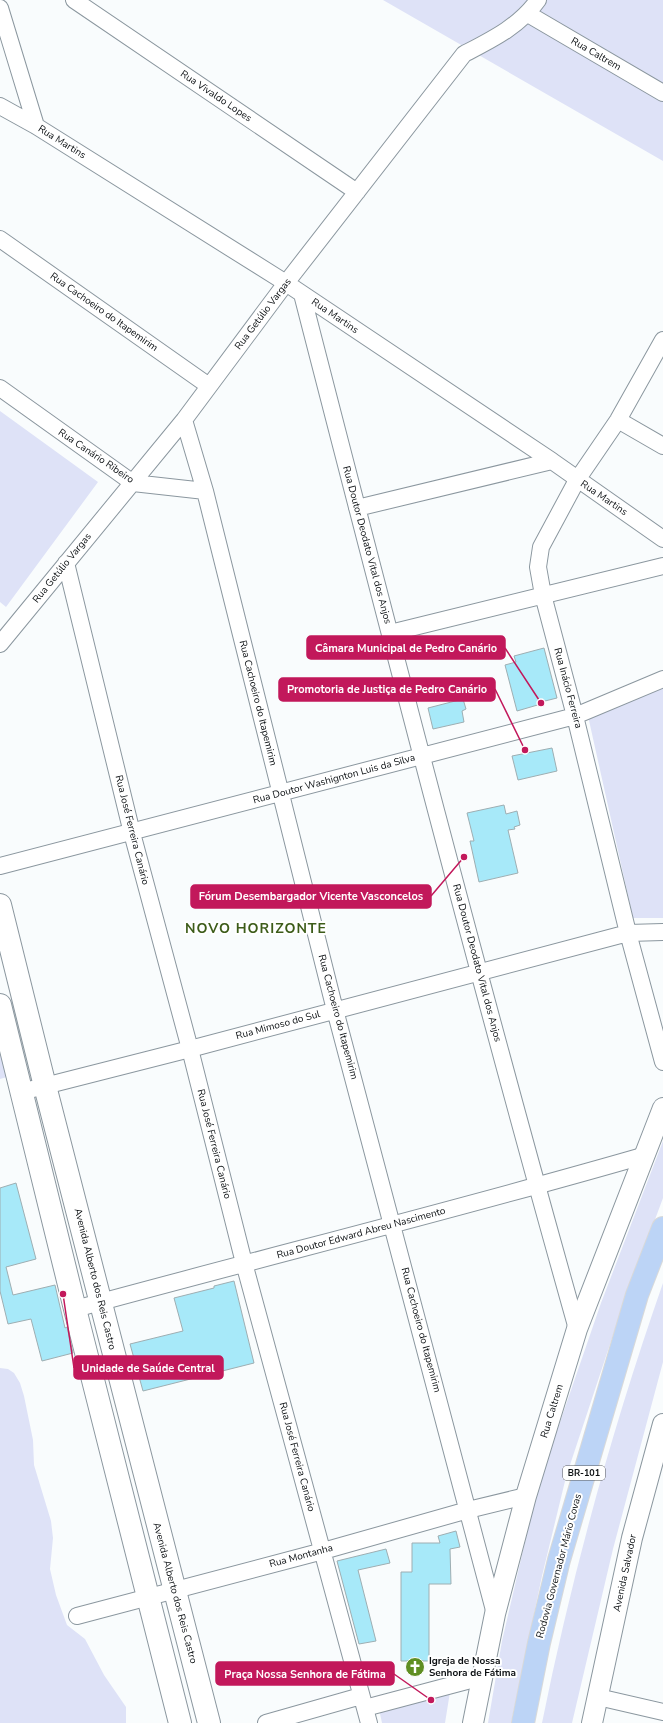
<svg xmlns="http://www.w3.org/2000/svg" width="663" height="1723" font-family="'Nunito Sans',sans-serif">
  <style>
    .green { fill: #dee2f7 }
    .building { fill: #a7e9f9; stroke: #9eaeb2 }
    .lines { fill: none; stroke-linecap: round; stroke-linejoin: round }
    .minor-casing { stroke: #8b979f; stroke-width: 18 }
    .tertiary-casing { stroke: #8b979f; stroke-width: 22 }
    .secondary-casing { stroke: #8b979f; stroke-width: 24 }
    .trunk-casing { stroke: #d8d9d9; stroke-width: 24 }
    .minor { stroke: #fff; stroke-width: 16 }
    .tertiary { stroke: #fff; stroke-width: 20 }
    .secondary { stroke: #fff; stroke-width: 22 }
    .trunk { stroke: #bcd4f6; stroke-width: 22 }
    .labels { text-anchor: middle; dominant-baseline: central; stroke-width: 4; stroke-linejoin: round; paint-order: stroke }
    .shield { fill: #fff; stroke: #545759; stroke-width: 1 }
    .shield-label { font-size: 9px; font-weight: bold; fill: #0b0f12 }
    .street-label { font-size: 10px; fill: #0b0f12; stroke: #fff }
    .poi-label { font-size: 10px; font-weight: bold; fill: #0b0f12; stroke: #fff; text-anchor: start }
    .district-label { font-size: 14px; font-weight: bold; letter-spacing: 1px; fill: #3d5c19; stroke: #fff }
    .leader { fill: none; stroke: #c2185b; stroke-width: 1.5 }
    .callout-dot { fill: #c2185b; stroke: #fff; stroke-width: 1.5 }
    .callout { fill: #c2185b; stroke: #c2185b; stroke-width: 1.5 }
    .callout-label { font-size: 11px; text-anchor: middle; font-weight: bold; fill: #fff }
  </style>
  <rect width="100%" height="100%" fill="#f9fcfd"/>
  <path class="green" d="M 383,0 L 663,0 L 663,161 Z
    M 0,411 L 98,482 L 6,607 L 0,602 Z
    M 663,685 L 663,918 L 633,918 L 588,716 Z
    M 0,1051 L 7,1077 L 0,1079 Z
    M 663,1141 L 663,1198 L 621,1311 L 566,1477 L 542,1576 L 511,1723 L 488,1723 L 502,1641 L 538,1486 L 601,1303 Z
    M 663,1283 L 663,1362 L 613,1549 L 572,1723 L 542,1723 C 572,1574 613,1426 663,1283 Z
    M 0,1368 L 8,1369 L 14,1373 L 20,1383 L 24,1396 L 33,1440 L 34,1465 L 51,1521 L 53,1538 L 50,1569 L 56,1595 L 67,1625 L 85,1639 L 104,1675 L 126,1707 L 126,1723 L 0,1723 Z
    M 450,1692 L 445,1723 L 382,1723 L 379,1709 Z"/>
  <path class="building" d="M 544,648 L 557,698 L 541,702 L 541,704 L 517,711 L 505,665 L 516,662 L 514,656 Z
    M 463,699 L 466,709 L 462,711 L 464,722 L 433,729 L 428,708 Z
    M 552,748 L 557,771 L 518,780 L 512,756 Z
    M 504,805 L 506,814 L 517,811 L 520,825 L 514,827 L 515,829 L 508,830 L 518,873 L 479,882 L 470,841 L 474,841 L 467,813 Z
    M 16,1183 L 36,1259 L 6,1267 L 13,1295 L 55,1285 L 65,1328 L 67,1327 L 73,1353 L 42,1361 L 31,1319 L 8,1324 L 0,1291 L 0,1188 Z
    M 234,1281 L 254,1363 L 143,1391 L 130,1344 L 183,1331 L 174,1298 L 214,1288 L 214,1286 Z
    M 456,1531 L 460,1547 L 450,1549 L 451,1584 L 429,1584 L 429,1661 L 401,1661 L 401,1572 L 412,1572 L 412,1543 L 440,1543 L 438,1536 Z
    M 386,1549 L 390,1563 L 358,1570 L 376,1641 L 359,1644 L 337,1561 Z"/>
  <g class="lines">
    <g class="minor-casing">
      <path id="minor" d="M 74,0 L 357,192
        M 0,8 L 36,126
        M 528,14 L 663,93
        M 0,106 L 36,126 L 286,283 L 552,461 L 663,539
        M 0,239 L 209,386
        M 302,294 C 391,640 480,985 577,1329
        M 663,340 L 618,420 L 577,480 L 541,547 L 538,567 L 543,595 L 575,716 L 628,933 L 663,1062
        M 0,388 L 133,483 L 205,491
        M 184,420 L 205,491 L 335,1010 L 495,1614
        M 618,420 L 663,446
        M 357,508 L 552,461
        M 66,563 L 132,833 L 190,1049 L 244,1263 L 369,1723
        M 390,633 L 663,566
        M 0,644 L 184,420 L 286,283 L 464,54 C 491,40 520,26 538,0
        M 0,866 L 575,716 L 663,679
        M 21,1092 L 190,1049 L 628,933 L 663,932
        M 75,1309 C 265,1257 456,1210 646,1155
        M 77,1616 L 323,1551 L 468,1510 L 526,1496
        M 598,1697 L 663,1712
        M 365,1708 L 482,1677
        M 266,1723 L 361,1696"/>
    </g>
    <g class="tertiary-casing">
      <path id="tertiary" d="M 473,1723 L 495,1614 L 526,1496 L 577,1329 L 663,1108
        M 592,1723 L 632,1538 L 663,1424"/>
    </g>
    <g class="secondary-casing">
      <path id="secondary" d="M 0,905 L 45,1086 L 209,1723
        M 0,1005 L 75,1309 L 180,1723"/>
    </g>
    <g class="trunk-casing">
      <path id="trunk" d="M 523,1723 L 539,1643 L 559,1560 L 637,1295 L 663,1228"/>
    </g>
    <use href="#minor" class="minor"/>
    <use href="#tertiary" class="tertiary"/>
    <use href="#secondary" class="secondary"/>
    <use href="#trunk" class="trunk"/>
  </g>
  <defs>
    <g id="church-disc" transform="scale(1)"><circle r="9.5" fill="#5f8e23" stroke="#fff"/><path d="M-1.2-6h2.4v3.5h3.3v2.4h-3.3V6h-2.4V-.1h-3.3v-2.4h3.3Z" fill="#fff"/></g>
  </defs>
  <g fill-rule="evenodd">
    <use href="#church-disc" x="415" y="1667"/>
  </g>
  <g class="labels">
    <rect class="shield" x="563" y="1466" width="42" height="14" rx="3"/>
    <g class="shield-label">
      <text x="584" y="1473">BR-101</text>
    </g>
    <g class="street-label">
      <text transform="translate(596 54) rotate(30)">Rua Caltrem</text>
      <text transform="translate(216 96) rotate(34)">Rua Vivaldo Lopes</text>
      <text transform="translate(62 142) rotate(32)">Rua Martins</text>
      <text transform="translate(104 312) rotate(35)">Rua Cachoeiro do Itapemirim</text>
      <text transform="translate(263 314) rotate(-53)">Rua Getúlio Vargas</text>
      <text transform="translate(335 316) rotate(34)">Rua Martins</text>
      <text transform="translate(96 456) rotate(34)">Rua Canário Ribeiro</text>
      <text transform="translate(604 498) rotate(34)">Rua Martins</text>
      <text transform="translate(367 545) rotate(75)">Rua Doutor Deodato Vital dos Anjos</text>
      <text transform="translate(62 568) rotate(-51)">Rua Getúlio Vargas</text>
      <text transform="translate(568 688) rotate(75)">Rua Inácio Ferreira</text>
      <text transform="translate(258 703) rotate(76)">Rua Cachoeiro do Itapemirim</text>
      <text transform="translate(334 779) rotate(-15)">Rua Doutor Washignton Luis da Silva</text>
      <text transform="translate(132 830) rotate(76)">Rua José Ferreira Canário</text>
      <text transform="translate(477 963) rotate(75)">Rua Doutor Deodato Vital dos Anjos</text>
      <text transform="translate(338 1017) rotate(75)">Rua Cachoeiro do Itapemirim</text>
      <text transform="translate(278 1025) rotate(-15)">Rua Mimoso do Sul</text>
      <text transform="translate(214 1144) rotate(76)">Rua José Ferreira Canário</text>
      <text transform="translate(361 1233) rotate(-15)">Rua Doutor Edward Abreu Nascimento</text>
      <text transform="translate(95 1279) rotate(76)">Avenida Alberto dos Reis Castro</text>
      <text transform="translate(421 1330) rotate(75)">Rua Cachoeiro do Itapemirim</text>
      <text transform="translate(552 1411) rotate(-73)">Rua Caltrem</text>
      <text transform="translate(297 1457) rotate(75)">Rua José Ferreira Canário</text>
      <text transform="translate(301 1556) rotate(-15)">Rua Montanha</text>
      <text transform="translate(559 1566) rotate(-75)">Rodovia Governador Mário Covas</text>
      <text transform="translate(625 1573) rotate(-78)">Avenida Salvador</text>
      <text transform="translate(175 1593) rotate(75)">Avenida Alberto dos Reis Castro</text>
    </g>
    <g class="poi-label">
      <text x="429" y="1661">Igreja de Nossa<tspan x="429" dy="12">Senhora de Fátima</tspan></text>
    </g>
    <g class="district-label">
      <text x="256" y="928">NOVO HORIZONTE</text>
    </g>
  </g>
  <path class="leader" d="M541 703L505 648M525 750L495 689M464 857L431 896M63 1294L74 1368M431 1700L394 1674"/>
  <g class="callout-dot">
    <circle cx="541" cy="703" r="4"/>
    <circle cx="525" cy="750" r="4"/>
    <circle cx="464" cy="857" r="4"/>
    <circle cx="63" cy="1294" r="4"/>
    <circle cx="431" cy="1700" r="4"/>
  </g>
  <g class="callout">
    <rect x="307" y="636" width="198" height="23" rx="4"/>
    <rect x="279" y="678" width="216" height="23" rx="4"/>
    <rect x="191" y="885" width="240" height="23" rx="4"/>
    <rect x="74" y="1356" width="149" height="23" rx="4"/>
    <rect x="216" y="1662" width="178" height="23" rx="4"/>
  </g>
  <g class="callout-label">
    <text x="406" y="652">Câmara Municipal de Pedro Canário</text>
    <text x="387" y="693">Promotoria de Justiça de Pedro Canário</text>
    <text x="311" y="900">Fórum Desembargador Vicente Vasconcelos</text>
    <text x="148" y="1372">Unidade de Saúde Central</text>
    <text x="305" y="1678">Praça Nossa Senhora de Fátima</text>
  </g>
</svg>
